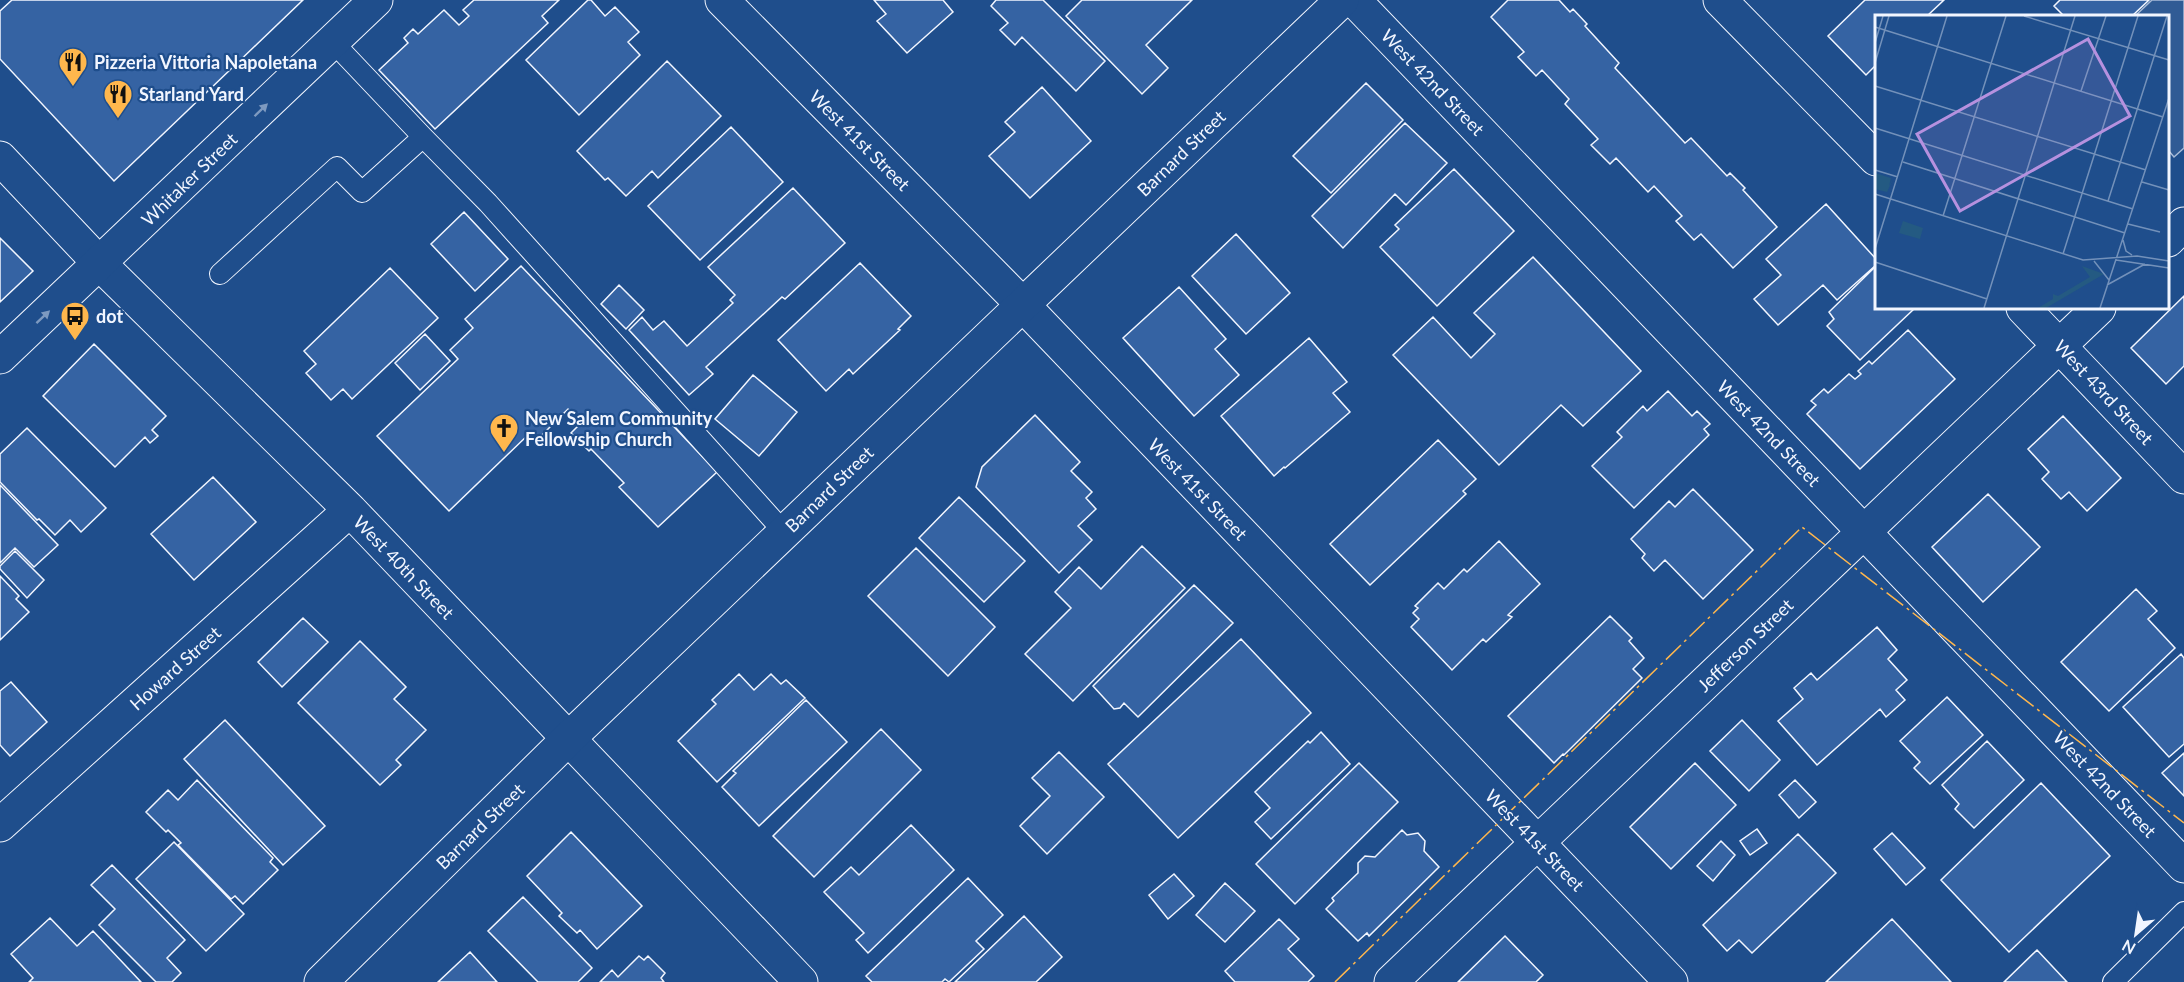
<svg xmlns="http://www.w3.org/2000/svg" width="2184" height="982" font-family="Lato,sans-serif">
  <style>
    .parking { fill: #305b95; stroke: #a8bbd7; stroke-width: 1.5 }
    .building { fill: #3563a3; stroke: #f2f6ff; stroke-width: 1.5 }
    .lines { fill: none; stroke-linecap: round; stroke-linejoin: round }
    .lane-casing { stroke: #f2f6ff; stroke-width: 22 }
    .street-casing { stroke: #f2f6ff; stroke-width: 35 }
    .secondary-casing { stroke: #f2f6ff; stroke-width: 35 }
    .lane { stroke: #1f4e8c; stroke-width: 20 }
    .street { stroke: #1f4e8c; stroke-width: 33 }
    .secondary { stroke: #1f4e8c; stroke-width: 33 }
    .power { stroke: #ffb74d; stroke-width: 1.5; stroke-dasharray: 21 4.5 3 4.5; stroke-linecap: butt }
    .oneway { fill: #7e9ac0 }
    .labels { text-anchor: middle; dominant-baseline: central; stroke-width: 4.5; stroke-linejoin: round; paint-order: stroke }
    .poi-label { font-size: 18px; font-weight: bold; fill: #f2f6ff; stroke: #1f4e8c; text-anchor: start }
    .street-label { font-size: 18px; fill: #f2f6ff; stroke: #1f4e8c }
    .inset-road { fill: none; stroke: #7391ba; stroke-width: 1.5 }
    .view { fill: #b691df; fill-opacity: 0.15; stroke: #b691df; stroke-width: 3 }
    .inset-edge { fill: none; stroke: #f2f6ff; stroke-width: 3 }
  </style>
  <rect width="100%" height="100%" fill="#1f4e8c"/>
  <path class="parking" d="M 2152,0 L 2184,0 L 2184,148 L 2174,157 L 2168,150 L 2168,16 L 2135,16 Z"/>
  <path class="building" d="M 12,0 L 303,0 L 114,181 L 0,59 L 0,11 Z
    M 474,0 L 559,0 L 542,16 L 548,23 L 435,129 L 379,70 L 408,43 L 404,38 L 413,29 L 418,34 L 444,10 L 459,25 L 469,16 L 463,10 Z
    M 588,0 L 591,0 L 605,16 L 615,7 L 639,32 L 628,42 L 640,55 L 579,115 L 526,60 Z
    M 874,0 L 943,0 L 953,12 L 907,53 L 877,21 L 886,14 Z
    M 996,0 L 1043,0 L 1105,61 L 1076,91 L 1022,37 L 1015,45 L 1000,30 L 1008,23 L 991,6 Z
    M 1082,0 L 1192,0 L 1146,45 L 1168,68 L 1142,94 L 1066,16 Z
    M 1508,0 L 1559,0 L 1570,12 L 1573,9 L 1587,24 L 1585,26 L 1619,63 L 1615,68 L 1685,143 L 1691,138 L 1727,176 L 1730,173 L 1745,188 L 1743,190 L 1777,227 L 1733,268 L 1701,234 L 1694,240 L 1676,221 L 1682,216 L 1654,186 L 1648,192 L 1616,158 L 1610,164 L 1591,145 L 1598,139 L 1565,104 L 1569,99 L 1542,70 L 1536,76 L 1518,57 L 1524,52 L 1491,17 Z
    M 1865,0 L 1944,0 L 1927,16 L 1876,16 L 1876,65 L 1866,75 L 1828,36 Z
    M 2060,0 L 2149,0 L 2132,16 L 2064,16 L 2054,6 Z
    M 667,61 L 721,116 L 658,178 L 652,171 L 626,196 L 608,178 L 605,180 L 577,151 Z
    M 1366,83 L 1403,120 L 1331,193 L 1293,156 Z
    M 1042,87 L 1091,141 L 1030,198 L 989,156 L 1015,132 L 1005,122 Z
    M 1405,123 L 1447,163 L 1406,205 L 1395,194 L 1343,248 L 1312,216 Z
    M 731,127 L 783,182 L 700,260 L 648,206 Z
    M 1454,169 L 1514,231 L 1437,306 L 1380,247 L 1399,229 L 1395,225 Z
    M 793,188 L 845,243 L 785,299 L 782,297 L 706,367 L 713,374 L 689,395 L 629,330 L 642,317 L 653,330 L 664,321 L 687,346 L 733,303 L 730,300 L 735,295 L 708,267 Z
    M 1826,204 L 1876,259 L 1876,265 L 1837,300 L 1823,285 L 1778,325 L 1754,299 L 1781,275 L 1766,259 Z
    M 464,212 L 508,259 L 475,291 L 431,244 Z
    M 1236,234 L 1290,293 L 1246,334 L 1192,276 Z
    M 0,238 L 33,271 L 0,302 Z
    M 1533,257 L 1641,371 L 1583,426 L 1561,405 L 1499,465 L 1393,355 L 1433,317 L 1471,358 L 1495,334 L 1474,313 Z
    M 860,263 L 911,316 L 898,329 L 900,330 L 853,374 L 849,369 L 826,391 L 778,340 Z
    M 521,266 L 717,472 L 658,527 L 619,487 L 624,483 L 591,449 L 589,451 L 571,433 L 581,423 L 568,409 L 537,440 L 530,433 L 449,511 L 377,436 L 458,359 L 450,350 L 473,328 L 465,319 Z
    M 1876,266 L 1876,308 L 1915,308 L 1860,360 L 1827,326 L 1834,319 L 1829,312 Z
    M 390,268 L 438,318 L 352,399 L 343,389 L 331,400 L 306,373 L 316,364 L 304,351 Z
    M 619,285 L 644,310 L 626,329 L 601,304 Z
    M 1179,287 L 1226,339 L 1215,349 L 1239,375 L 1194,416 L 1123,338 Z
    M 2184,296 L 2184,366 L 2166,384 L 2131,348 Z
    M 1908,330 L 1955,379 L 1860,469 L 1807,414 L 1816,405 L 1811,401 L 1824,389 L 1828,393 L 1849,374 L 1855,379 L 1861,374 L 1858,371 L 1869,361 L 1872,364 Z
    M 425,334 L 450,361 L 420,390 L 395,363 Z
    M 1309,338 L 1347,382 L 1333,393 L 1350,412 L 1285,468 L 1284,467 L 1274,476 L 1221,416 Z
    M 94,344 L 166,416 L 152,430 L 158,436 L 150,443 L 145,437 L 115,467 L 43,396 Z
    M 753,375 L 797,412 L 759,456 L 715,419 Z
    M 1668,391 L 1692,416 L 1697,411 L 1710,424 L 1704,429 L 1709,435 L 1634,508 L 1592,466 L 1622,437 L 1617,432 L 1643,406 L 1647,411 Z
    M 1035,415 L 1080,462 L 1071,471 L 1092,492 L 1086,498 L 1096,509 L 1078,526 L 1092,540 L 1059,573 L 976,487 L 982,467 Z
    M 2063,416 L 2121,478 L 2087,511 L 2069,492 L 2061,499 L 2042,479 L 2049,472 L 2028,449 Z
    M 27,428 L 106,508 L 81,532 L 70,520 L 55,535 L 39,519 L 37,520 L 0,482 L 0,454 Z
    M 1438,440 L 1476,479 L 1463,491 L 1466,494 L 1370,585 L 1330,544 Z
    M 213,477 L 256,522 L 194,580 L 151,534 Z
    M 0,485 L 58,545 L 34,567 L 15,548 L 0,563 Z
    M 1693,489 L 1753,550 L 1703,599 L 1665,560 L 1654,571 L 1642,558 L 1645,554 L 1631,539 L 1669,501 L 1675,507 Z
    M 1988,494 L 2040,547 L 1983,602 L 1932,547 Z
    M 959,497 L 1025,561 L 984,602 L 919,538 Z
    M 1499,541 L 1540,584 L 1508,615 L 1512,617 L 1486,642 L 1483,639 L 1452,670 L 1411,627 L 1419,619 L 1413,613 L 1418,608 L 1415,606 L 1438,583 L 1444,589 L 1464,569 L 1467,572 Z
    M 1142,546 L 1185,588 L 1073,701 L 1025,654 L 1071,608 L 1055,592 L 1079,567 L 1101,589 Z
    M 916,548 L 995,627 L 948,676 L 868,596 Z
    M 15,551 L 44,580 L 27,598 L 0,569 L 0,566 Z
    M 0,576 L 19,596 L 16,599 L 29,612 L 0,640 Z
    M 1194,585 L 1233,623 L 1138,717 L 1124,703 L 1120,708 L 1114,709 L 1093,686 Z
    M 2136,589 L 2157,611 L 2148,619 L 2175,648 L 2109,711 L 2061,662 Z
    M 1610,616 L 1632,638 L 1629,641 L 1644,658 L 1633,669 L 1642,678 L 1564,755 L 1563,754 L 1554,763 L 1508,716 Z
    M 303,618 L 328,642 L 282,687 L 258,662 Z
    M 1877,627 L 1897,650 L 1888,659 L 1907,680 L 1896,690 L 1905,700 L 1886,717 L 1880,709 L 1817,765 L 1778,721 L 1803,699 L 1794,688 L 1811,673 L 1817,680 Z
    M 1241,639 L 1311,713 L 1178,838 L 1108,764 Z
    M 360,641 L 406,687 L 394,699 L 426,730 L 396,760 L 401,765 L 380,785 L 298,703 Z
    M 2181,654 L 2184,658 L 2184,744 L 2169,757 L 2123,707 Z
    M 739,674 L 754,690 L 771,674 L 781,684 L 786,680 L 805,698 L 717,782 L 678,741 L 716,704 L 712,700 Z
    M 11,682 L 47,722 L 10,756 L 0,745 L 0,691 Z
    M 1947,697 L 1983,735 L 1930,784 L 1914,768 L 1920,762 L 1900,741 Z
    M 806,700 L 847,742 L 759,826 L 722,787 L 736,773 L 733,771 Z
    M 225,720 L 325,826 L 283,865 L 184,759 Z
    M 1742,720 L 1780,760 L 1749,791 L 1710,751 Z
    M 881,729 L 921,770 L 814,877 L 773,836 Z
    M 1321,732 L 1350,764 L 1271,839 L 1255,822 L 1270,808 L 1255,792 L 1308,741 L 1310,743 Z
    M 1987,741 L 2024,780 L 1974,828 L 1955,809 L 1959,804 L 1942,785 Z
    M 1059,752 L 1104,797 L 1047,854 L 1020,826 L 1050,796 L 1032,778 Z
    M 2184,753 L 2184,796 L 2162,773 Z
    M 1359,763 L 1398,802 L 1295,904 L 1256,864 Z
    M 1695,763 L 1736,805 L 1671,869 L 1630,827 Z
    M 197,780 L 273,858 L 270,862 L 278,870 L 243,904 L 235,896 L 231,899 L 178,845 L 181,843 L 168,830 L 166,832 L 146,812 L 168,790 L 178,800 Z
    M 1795,780 L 1816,802 L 1799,818 L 1779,795 Z
    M 2041,783 L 2110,856 L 2009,952 L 1941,880 Z
    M 911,825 L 954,870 L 868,953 L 856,940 L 864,933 L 824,892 L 851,867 L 859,875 Z
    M 1757,829 L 1767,843 L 1750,855 L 1740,841 Z
    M 1402,830 L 1407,835 L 1418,833 L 1425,841 L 1424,851 L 1439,867 L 1369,936 L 1367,933 L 1358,941 L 1326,909 L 1334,901 L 1332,898 L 1358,873 L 1358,863 L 1365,856 L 1375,857 Z
    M 571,832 L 642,906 L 597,949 L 580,930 L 577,933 L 559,916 L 562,913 L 527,876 Z
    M 1892,833 L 1925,868 L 1906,885 L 1874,849 Z
    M 1798,834 L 1836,873 L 1752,953 L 1739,940 L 1727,951 L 1703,925 Z
    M 1721,841 L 1735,855 L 1713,881 L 1697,866 Z
    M 174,842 L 244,914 L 206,951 L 136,879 Z
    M 112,865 L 185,940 L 167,958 L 181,973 L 172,982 L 156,982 L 99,925 L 115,909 L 91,885 Z
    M 1174,874 L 1194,896 L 1168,919 L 1149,895 Z
    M 968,878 L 1003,915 L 976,941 L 984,949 L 949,982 L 945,979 L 942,982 L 872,982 L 866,976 Z
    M 1225,883 L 1255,911 L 1225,942 L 1196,915 Z
    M 523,897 L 592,968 L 578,982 L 538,982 L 488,931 Z
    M 1024,916 L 1062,957 L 1036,982 L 955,982 Z
    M 50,918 L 77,946 L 93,931 L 141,982 L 29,982 L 33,978 L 11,954 Z
    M 1279,919 L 1299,939 L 1288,949 L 1314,976 L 1308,982 L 1235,982 L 1225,971 Z
    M 1892,919 L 1951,982 L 1826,982 Z
    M 1505,936 L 1543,975 L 1536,982 L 1458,982 Z
    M 2037,950 L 2067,982 L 2004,982 Z
    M 470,952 L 497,982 L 438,982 Z
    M 639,956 L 644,960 L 648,956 L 665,973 L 661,978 L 664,982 L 600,982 L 612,970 L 618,977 Z"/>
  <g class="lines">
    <g class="lane-casing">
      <path id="lane" d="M 332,41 L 423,137 L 488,203 L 784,532
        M 220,274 L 337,167 L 362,192 L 423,137
        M 2113,982 L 2184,912"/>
    </g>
    <g class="street-casing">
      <path id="street" d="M 722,0 L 1023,305 L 1671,982
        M 1354,0 L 2184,866
        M 1720,0 L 1876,159
        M 0,158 L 100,264 L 350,510 L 801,982
        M 2168,240 L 2184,224
        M 2023,308 L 2184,477
        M 0,825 L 350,510
        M 1391,982 L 2099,308"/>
    </g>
    <g class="secondary-casing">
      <path id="secondary" d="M 0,357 L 376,0
        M 321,982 L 568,739 L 1342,0"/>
    </g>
    <use href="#lane" class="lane"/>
    <use href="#street" class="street"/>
    <use href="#secondary" class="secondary"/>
    <path class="power" d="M 1335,982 L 1802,527 L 2184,823"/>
  </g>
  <defs><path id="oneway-solid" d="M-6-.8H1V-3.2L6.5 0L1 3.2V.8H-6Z" transform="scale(1.5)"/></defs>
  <g class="oneway">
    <use href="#oneway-solid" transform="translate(261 110) rotate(-44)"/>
    <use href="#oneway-solid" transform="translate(43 317) rotate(-43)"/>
  </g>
  <defs>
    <g id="restaurant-pin" transform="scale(1.5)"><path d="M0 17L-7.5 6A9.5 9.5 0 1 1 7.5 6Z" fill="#ffb74d" stroke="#1f4e8c"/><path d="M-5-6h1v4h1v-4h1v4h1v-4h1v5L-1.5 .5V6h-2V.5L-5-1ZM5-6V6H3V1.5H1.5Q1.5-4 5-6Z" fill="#111"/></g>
    <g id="bus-pin" transform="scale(1.5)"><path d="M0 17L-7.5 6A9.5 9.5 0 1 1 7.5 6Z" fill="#ffb74d" stroke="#1f4e8c"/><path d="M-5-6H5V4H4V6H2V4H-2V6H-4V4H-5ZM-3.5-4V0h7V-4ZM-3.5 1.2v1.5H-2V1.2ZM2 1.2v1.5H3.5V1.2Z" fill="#111"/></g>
    <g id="church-pin" transform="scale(1.5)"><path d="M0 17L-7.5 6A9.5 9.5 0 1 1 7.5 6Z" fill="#ffb74d" stroke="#1f4e8c"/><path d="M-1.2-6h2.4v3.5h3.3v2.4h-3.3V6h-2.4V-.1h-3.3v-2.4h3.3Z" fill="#111"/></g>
  </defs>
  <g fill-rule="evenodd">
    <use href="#restaurant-pin" x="73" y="62"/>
    <use href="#restaurant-pin" x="118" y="94"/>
    <use href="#bus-pin" x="75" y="316"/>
    <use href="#church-pin" x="504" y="428"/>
  </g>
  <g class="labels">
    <g class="poi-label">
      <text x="94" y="62">Pizzeria Vittoria Napoletana</text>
      <text x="139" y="94">Starland Yard</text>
      <text x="96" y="316">dot</text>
      <text x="525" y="418">New Salem Community<tspan x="525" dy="21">Fellowship Church</tspan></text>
    </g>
    <g class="street-label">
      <text transform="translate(1433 82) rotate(46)">West 42nd Street</text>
      <text transform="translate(860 140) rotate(45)">West 41st Street</text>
      <text transform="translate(1181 153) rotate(-44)">Barnard Street</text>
      <text transform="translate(189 179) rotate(-44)">Whitaker Street</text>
      <text transform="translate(2104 392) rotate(47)">West 43rd Street</text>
      <text transform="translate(1769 433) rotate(46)">West 42nd Street</text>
      <text transform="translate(829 489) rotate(-44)">Barnard Street</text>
      <text transform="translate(1198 489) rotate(46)">West 41st Street</text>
      <text transform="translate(404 567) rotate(46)">West 40th Street</text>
      <text transform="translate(1745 645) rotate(-44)">Jefferson Street</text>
      <text transform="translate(175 668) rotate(-42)">Howard Street</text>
      <text transform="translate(2105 784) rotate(46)">West 42nd Street</text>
      <text transform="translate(480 826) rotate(-44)">Barnard Street</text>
      <text transform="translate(1535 840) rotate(46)">West 41st Street</text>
    </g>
  </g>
  <g transform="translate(1875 15)">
    <rect width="294" height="294" fill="#1f4e8c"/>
    <path d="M 0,158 L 16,163 L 14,171 L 18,164 L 12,177 L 0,174 ZM 28,206 L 48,213 L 45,224 L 24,218 ZM 207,251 L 229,259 L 171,293 L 163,293 L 178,284 L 178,279 L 183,281 L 215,262 Z" fill="#245a82"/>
    <path class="inset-road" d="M 149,1 L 294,45M 0,12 L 288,102M 0,28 L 8,1M 0,48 L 14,1M 0,71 L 271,155M 206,76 L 231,1M 0,113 L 258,194M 28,147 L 250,218M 0,155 L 23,162M 267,167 L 294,175M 0,179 L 208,245 L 262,241 L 294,246M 233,186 L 292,1M 68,201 L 131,1M 253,209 L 285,217M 248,225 L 251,236 L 257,240M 0,234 L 72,1M 188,239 L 263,1M 241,245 L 294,253M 219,246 L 234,265M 0,247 L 112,284M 232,270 L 270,249M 109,293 L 200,1M 225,293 L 294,83"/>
    <path class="view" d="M 213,24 L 255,101 L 85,196 L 42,119 Z"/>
    <rect width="294" height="294" class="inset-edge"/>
  </g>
  <g transform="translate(2136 934) rotate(209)" stroke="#1f4e8c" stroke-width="4.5" paint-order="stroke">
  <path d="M0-4.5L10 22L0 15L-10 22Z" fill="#f2f6ff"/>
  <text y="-9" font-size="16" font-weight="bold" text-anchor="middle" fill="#f2f6ff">N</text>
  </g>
</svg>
